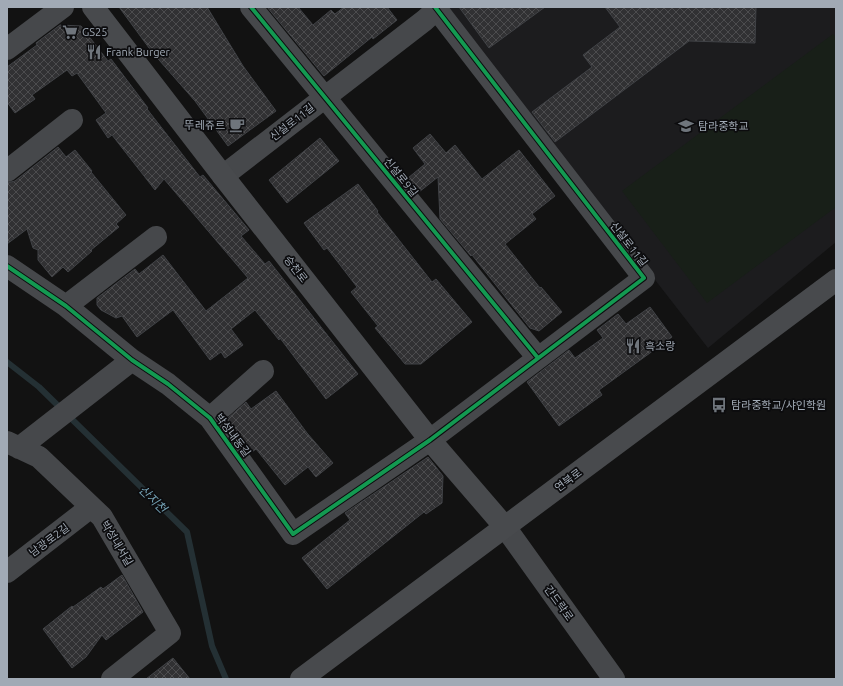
<svg xmlns="http://www.w3.org/2000/svg" width="843" height="686" font-family="Ubuntu,'Noto Sans KR',sans-serif">
  <style>
    .built { fill: #1c1c1e }
    .green { fill: #181f18 }
    .lines { fill: none; stroke-linecap: round; stroke-linejoin: round }
    .stream { stroke: #243034; stroke-width: 6 }
    .building { fill: url(#building-cross-hatch); stroke: #404246 }
    .minor { stroke: #46484b; stroke-width: 22 }
    .major { stroke: #484a4d; stroke-width: 22 }
    .cycleway-casing { stroke: #0c0c0e; stroke-width: 6 }
    .cycleway { stroke: #139951; stroke-width: 4 }
    .labels { text-anchor: middle; dominant-baseline: central; stroke-width: 3.5; stroke-linejoin: round; paint-order: stroke }
    .poi-label { font-size: 11px; fill: #a1aab5; stroke: #0c0c0e; text-anchor: start }
    .street-label { font-size: 11px; fill: #a1aab5; stroke: #0c0c0e }
    .water-label { font-size: 12px; font-style: italic; fill: #74a1b4; stroke: #0c0c0e }
  </style>
  <defs>
    <pattern id="building-cross-hatch" width="8" height="8" patternUnits="userSpaceOnUse"><rect width="8" height="8" fill="#313133"/><path d="M0 0l8 8M0 8l8-8" fill="none" stroke="#4c4c4e"/></pattern>
  </defs>
  <rect width="100%" height="100%" fill="#121212"/>
  <path class="built" d="M 451,7 L 836,7 L 836,242 L 708,348 L 446,11 Z"/>
  <path class="green" d="M 833,34 L 836,37 L 836,207 L 707,303 L 622,191 Z"/>
  <g class="lines">
    <path class="stream" d="M 7,362 L 39,387 L 187,532 L 212,646 L 226,679"/>
  </g>
  <path class="building" d="M 119,7 L 207,7 L 243,66 L 276,111 L 228,146 L 195,101 L 152,52 Z
    M 267,7 L 298,7 L 313,25 L 331,10 L 335,14 L 344,7 L 387,7 L 397,20 L 373,39 L 372,37 L 324,76 Z
    M 459,7 L 545,7 L 489,48 Z
    M 605,7 L 756,7 L 755,43 L 689,41 L 555,142 L 532,112 L 592,67 L 583,55 L 620,27 Z
    M 60,25 L 81,26 L 108,61 L 111,59 L 148,108 L 147,109 L 200,177 L 203,175 L 249,230 L 241,236 L 265,264 L 269,261 L 358,374 L 326,399 L 280,338 L 279,340 L 255,310 L 231,329 L 243,345 L 225,358 L 221,352 L 210,360 L 173,310 L 137,337 L 122,316 L 116,318 L 101,310 L 97,305 L 97,298 L 135,269 L 139,274 L 163,255 L 206,311 L 248,278 L 164,179 L 155,190 L 112,135 L 108,138 L 96,120 L 106,113 L 77,73 L 72,76 L 67,70 L 32,95 L 35,99 L 15,113 L 7,102 L 7,67 L 37,45 L 36,43 Z
    M 430,134 L 446,153 L 455,145 L 482,179 L 519,150 L 555,196 L 532,214 L 536,219 L 505,244 L 540,288 L 541,287 L 562,312 L 539,331 L 530,328 L 472,255 L 471,256 L 440,219 L 438,177 L 419,192 L 408,178 L 425,164 L 413,148 Z
    M 320,138 L 339,161 L 287,203 L 269,180 Z
    M 58,147 L 66,157 L 75,150 L 92,171 L 91,172 L 126,215 L 116,224 L 119,227 L 91,250 L 92,251 L 68,272 L 63,267 L 52,277 L 38,260 L 38,250 L 33,248 L 27,229 L 7,244 L 7,183 L 15,181 Z
    M 358,184 L 378,211 L 377,212 L 432,282 L 436,279 L 472,322 L 421,364 L 405,364 L 375,328 L 378,326 L 351,292 L 357,287 L 327,248 L 324,250 L 304,223 Z
    M 650,307 L 672,337 L 599,390 L 602,395 L 559,426 L 527,382 L 569,350 L 575,358 L 603,338 L 597,330 L 618,314 L 626,324 Z
    M 276,391 L 307,433 L 333,463 L 316,477 L 308,467 L 285,485 L 256,449 L 252,452 L 227,419 L 246,402 L 251,409 Z
    M 428,457 L 443,476 L 442,503 L 426,514 L 424,512 L 327,589 L 302,558 L 350,520 L 345,513 Z
    M 122,575 L 143,612 L 106,640 L 102,635 L 86,657 L 72,668 L 43,629 L 72,606 L 73,607 L 101,587 L 103,589 Z
    M 173,658 L 190,679 L 146,679 Z"/>
  <g class="lines">
    <path class="minor" d="M 251,7 L 538,358
      M 7,49 L 63,7
      M 7,171 L 72,120
      M 223,176 L 425,20 L 439,7
      M 7,266 L 66,306 L 132,360 L 168,384 L 210,418 L 293,534 L 430,440 L 644,278 L 435,7
      M 66,306 L 156,237
      M 210,418 L 263,371
      M 7,442 L 39,457 L 102,517 L 170,633 L 112,679
      M 19,448 L 132,360
      M 505,527 L 614,679
      M 7,572 L 91,507"/>
    <path class="major" d="M 93,7 L 223,176 L 430,440 L 505,527
      M 301,679 L 836,280"/>
    <g class="cycleway-casing">
      <path id="cycleway" d="M 251,7 L 538,358
        M 7,266 L 66,306 L 132,360 L 168,384 L 210,418 L 293,534 L 430,440 L 644,278 L 435,7"/>
    </g>
    <use href="#cycleway" class="cycleway"/>
  </g>
  <defs>
    <g id="supermarket-bare" transform="scale(1.2)"><path d="M-6-5.5h2.5l.6 2H6L4.5 2H-2.5L-4.4-4H-6ZM-1.5 3.2a1.3 1.3 0 1 0 .1 0ZM3 3.2a1.3 1.3 0 1 0 .1 0Z" fill="#6f757c" stroke="#0c0c0e" stroke-width="2.5" paint-order="stroke"/></g>
    <g id="restaurant-bare" transform="scale(1.2)"><path d="M-5-6h1v4h1v-4h1v4h1v-4h1v5L-1.5 .5V6h-2V.5L-5-1ZM5-6V6H3V1.5H1.5Q1.5-4 5-6Z" fill="#6f757c" stroke="#0c0c0e" stroke-width="2.5" paint-order="stroke"/></g>
    <g id="cafe-bare" transform="scale(1.2)"><path d="M-5.5-4.5H6V0H3Q3 3.5 0 3.5H-2.5Q-5.5 3.5-5.5 0ZM3-3.2v2h1.7v-2ZM-6 4.5H4V6H-6Z" fill="#6f757c" stroke="#0c0c0e" stroke-width="2.5" paint-order="stroke"/></g>
    <g id="school-bare" transform="scale(1.2)"><path d="M0-5L7-2L0 1L-7-2ZM-4 1L0 2.5L4 1V4Q0 6-4 4Z" fill="#6f757c" stroke="#0c0c0e" stroke-width="2.5" paint-order="stroke"/></g>
    <g id="bus-bare" transform="scale(1.2)"><path d="M-5-6H5V4H4V6H2V4H-2V6H-4V4H-5ZM-3.5-4V0h7V-4ZM-3.5 1.2v1.5H-2V1.2ZM2 1.2v1.5H3.5V1.2Z" fill="#6f757c" stroke="#0c0c0e" stroke-width="2.5" paint-order="stroke"/></g>
  </defs>
  <g fill-rule="evenodd">
    <use href="#supermarket-bare" x="70" y="32"/>
    <use href="#restaurant-bare" x="94" y="52"/>
    <use href="#cafe-bare" x="237" y="125"/>
    <use href="#school-bare" x="686" y="126"/>
    <use href="#restaurant-bare" x="633" y="346"/>
    <use href="#bus-bare" x="719" y="405"/>
  </g>
  <g class="labels">
    <g class="poi-label">
      <text x="82" y="32">GS25</text>
      <text x="106" y="52">Frank Burger</text>
      <text x="225" y="125" text-anchor="end">뚜레쥬르</text>
      <text x="698" y="126">탐라중학교</text>
      <text x="645" y="346">흑소랑</text>
      <text x="731" y="405">탐라중학교/샤인학원</text>
    </g>
    <g class="street-label">
      <text transform="translate(292 122) rotate(-38)">신설로11길</text>
      <text transform="translate(401 177) rotate(51)">신설로9길</text>
      <text transform="translate(629 244) rotate(52)">신설로11길</text>
      <text transform="translate(296 269) rotate(52)">승천로</text>
      <text transform="translate(233 435) rotate(53)">박성내동길</text>
      <text transform="translate(568 480) rotate(-37)">연북로</text>
      <text transform="translate(49 540) rotate(-37)">남광로2길</text>
      <text transform="translate(117 543) rotate(59)">박성내서길</text>
      <text transform="translate(559 603) rotate(54)">간드락로</text>
    </g>
    <g class="water-label">
      <text transform="translate(153 499) rotate(44)">산지천</text>
    </g>
  </g>
  <rect width="843" height="686" fill="none" stroke="#a1aab5" stroke-width="16"/>
</svg>
